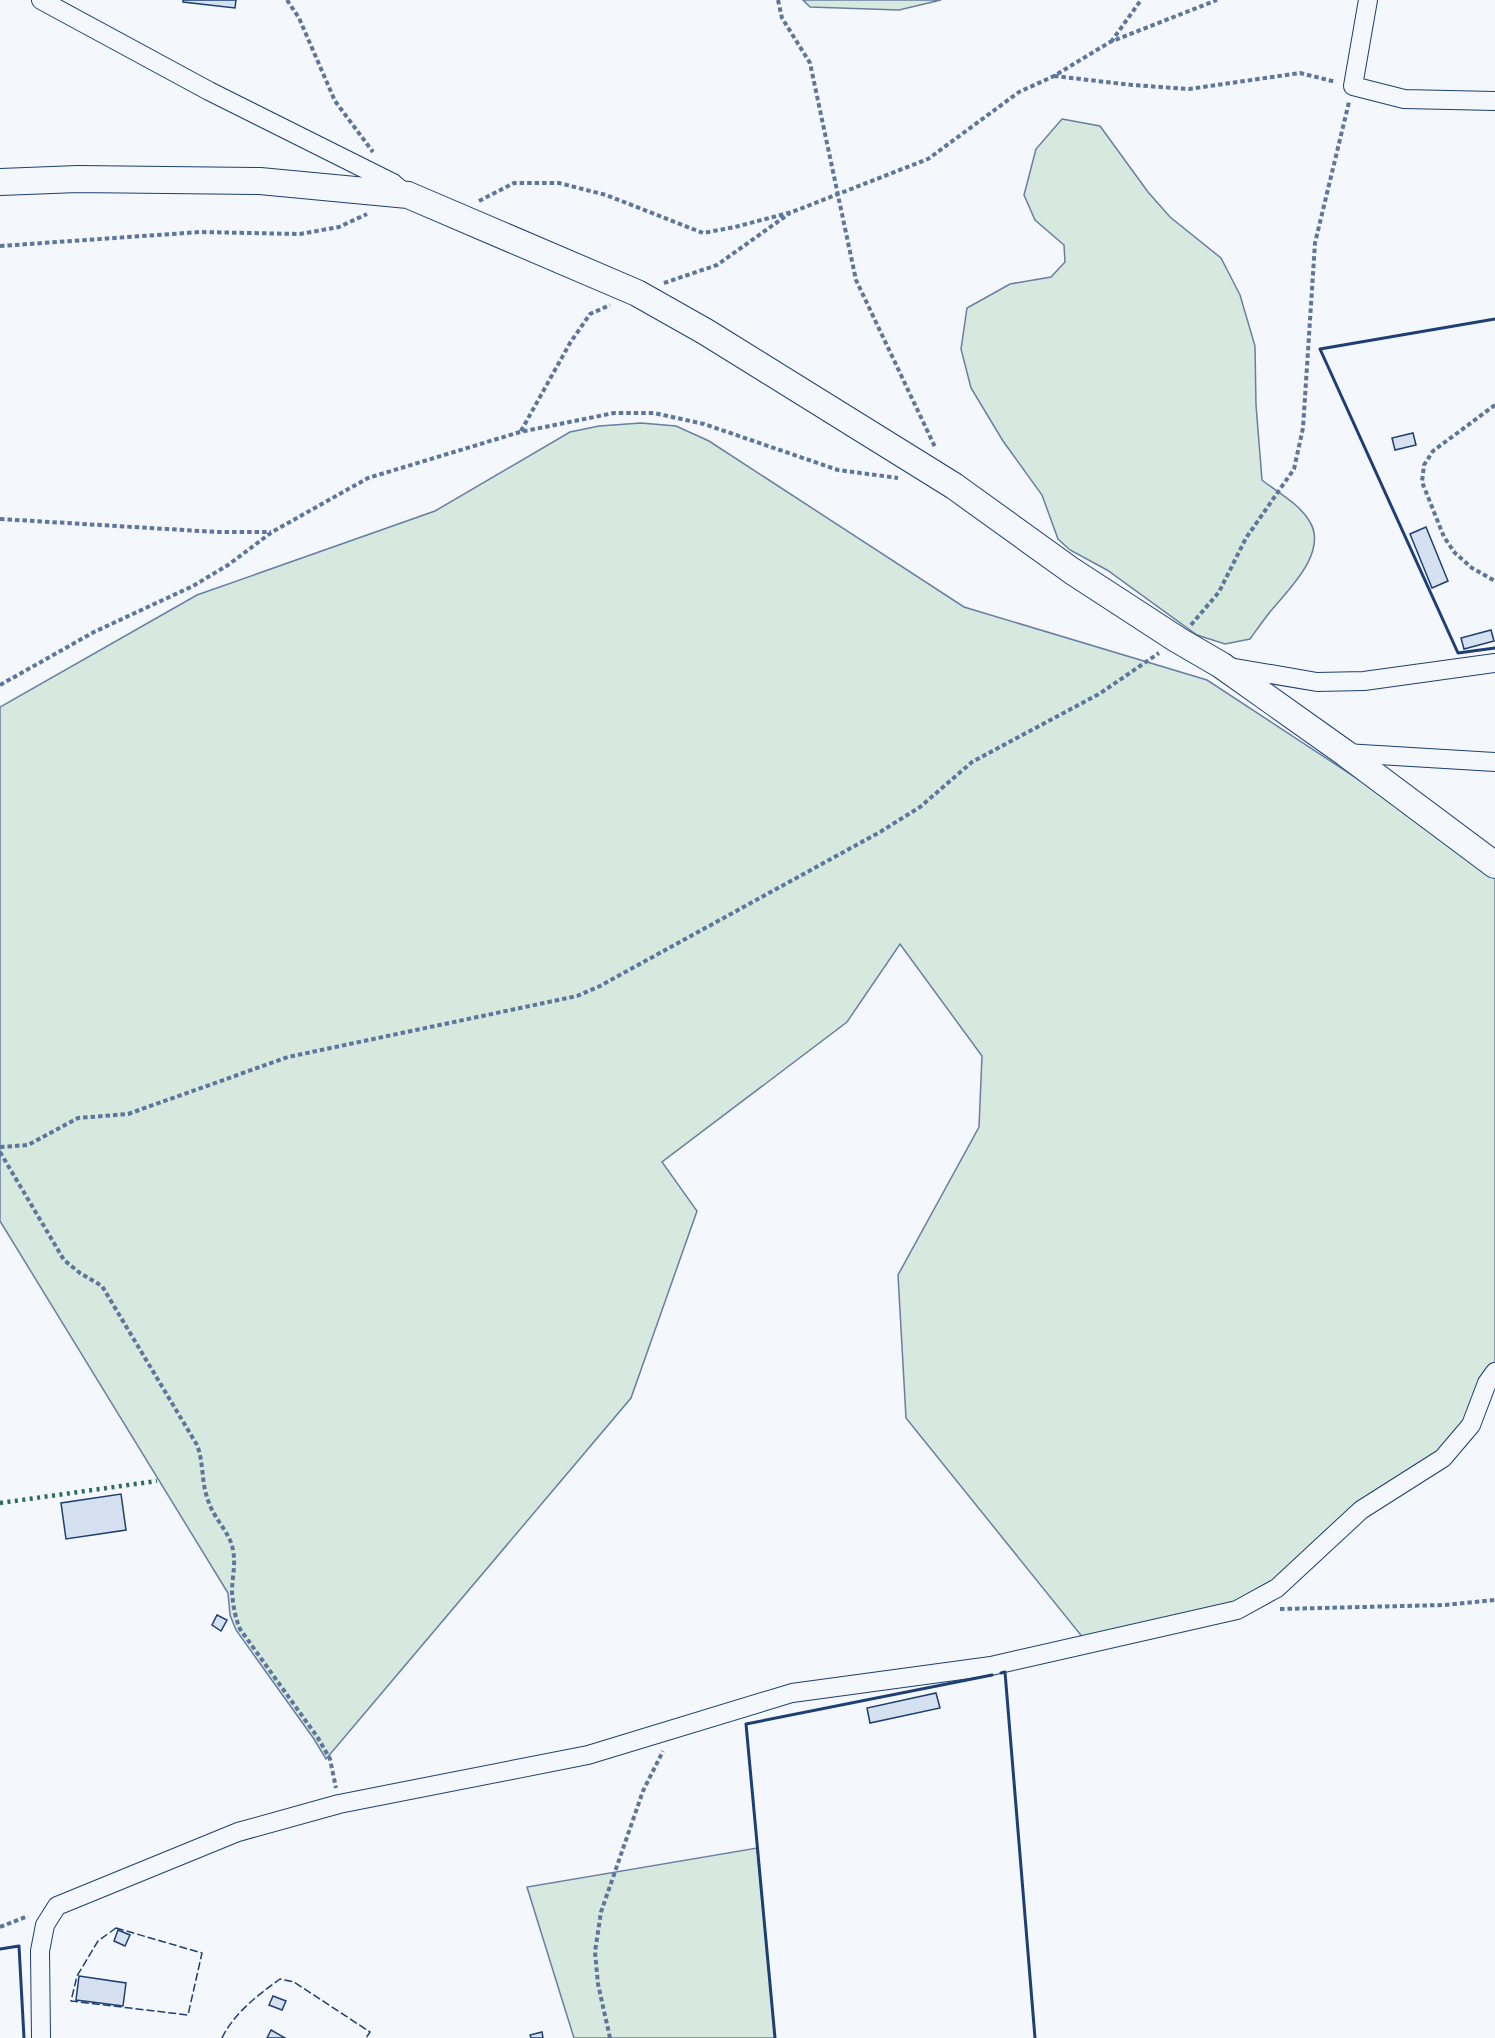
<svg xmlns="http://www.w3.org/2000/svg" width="1495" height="2038" font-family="Karla,sans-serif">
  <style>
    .green { fill: #d7e8df; stroke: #687fa3; stroke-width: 1.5 }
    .building { fill: #d5e0f0; stroke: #1d3f73; stroke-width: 1.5 }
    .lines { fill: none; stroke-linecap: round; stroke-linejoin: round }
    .street-casing { stroke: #1d3f73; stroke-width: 20 }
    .secondary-casing { stroke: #1d3f73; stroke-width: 28 }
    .path { stroke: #5e769c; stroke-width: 4; stroke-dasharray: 4.5 3; stroke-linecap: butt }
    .street { stroke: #f4f7fb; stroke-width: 18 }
    .secondary { stroke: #f4f7fb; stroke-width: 26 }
    .hedge { stroke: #2c6c60; stroke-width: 4.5; stroke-dasharray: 3 4.5; stroke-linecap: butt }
    .fence { stroke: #1d3f73; stroke-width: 1.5; stroke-dasharray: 8 3; stroke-linecap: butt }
    .wall { stroke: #1d3f73; stroke-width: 3 }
  </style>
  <rect width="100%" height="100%" fill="#f4f7fb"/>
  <path class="green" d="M 803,0 L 941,0 L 899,10 L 810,7 Z
    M 1062,119 L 1100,126 L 1148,192 L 1170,217 L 1221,258 L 1240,295 L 1255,346 L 1256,405 L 1262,480 C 1278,493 1300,504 1310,522 C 1327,551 1292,586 1275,606 C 1266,616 1258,628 1250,639 L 1225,644 L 1197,635 L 1107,570 L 1070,550 L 1058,539 L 1042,495 L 1003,441 L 971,388 L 961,349 L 967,308 L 1010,284 L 1051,277 L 1065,262 L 1064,245 L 1035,220 L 1024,195 L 1036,149 Z
    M 641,423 L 676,426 L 709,441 L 964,607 L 1207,680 L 1495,869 L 1495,1364 L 1466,1424 L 1438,1457 L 1277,1587 L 1237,1608 L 1084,1639 L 906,1418 L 898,1275 L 979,1127 L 982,1056 L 900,944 L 847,1022 L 662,1162 L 697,1211 L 631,1398 L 326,1759 L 314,1739 L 236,1630 L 230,1615 L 228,1593 L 0,1221 L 0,707 L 197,595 L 435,511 L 570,432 L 599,426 Z
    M 757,1848 L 775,2038 L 574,2038 L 527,1887 Z"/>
  <path class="building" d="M 183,0 L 236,0 L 235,8 L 183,2 Z
    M 1413,433 L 1416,445 L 1395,450 L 1392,438 Z
    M 1426,527 L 1448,581 L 1432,588 L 1410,534 Z
    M 1491,630 L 1494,641 L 1464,649 L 1461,638 Z
    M 121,1494 L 126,1530 L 66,1539 L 61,1503 Z
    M 217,1615 L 227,1620 L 221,1631 L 212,1625 Z
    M 936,1693 L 940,1708 L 870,1723 L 867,1708 Z
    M 118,1930 L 130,1935 L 125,1946 L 114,1941 Z
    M 79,1976 L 126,1983 L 123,2006 L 76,2000 Z
    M 273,1996 L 286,2001 L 282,2010 L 269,2005 Z
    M 271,2030 L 285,2038 L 267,2038 Z
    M 542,2032 L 543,2038 L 531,2038 L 530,2035 Z"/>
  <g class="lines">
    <g class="street-casing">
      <path id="street" d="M 41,0 L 209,91 L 393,183 L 407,195
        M 1368,0 L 1353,86 L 1404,99 L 1495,101
        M 1229,667 L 1317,682 L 1364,681 L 1495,663
        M 1345,753 L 1495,762
        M 41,2038 L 40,1951 L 45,1925 L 57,1906 L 238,1832 L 339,1804 L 588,1755 L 792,1693 L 991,1666 L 1237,1610 L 1277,1588 L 1361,1510 L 1443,1458 L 1471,1425 L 1487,1383 L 1495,1372"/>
    </g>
    <g class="secondary-casing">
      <path id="secondary" d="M 0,182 L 78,179 L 260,181 L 408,195 L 637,293 L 706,332 L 954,486 L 1072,571 L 1178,640 L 1221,665 L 1345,753 L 1495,865"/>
    </g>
    <path class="path" d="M 287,0 L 299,18 L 335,101 L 373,152
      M 778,0 L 782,18 L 810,63 L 856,280 L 935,447
      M 1111,42 L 1141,0
      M 1054,76 L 1132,85 L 1189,89 L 1300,73 L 1336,82
      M 479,201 L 514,183 L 559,183 L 606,195 L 703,233 L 735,227 L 792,212 L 928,159 L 1019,92 L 1054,76 L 1110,42 L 1217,0
      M 0,246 L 200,232 L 300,234 L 339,227 L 367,214
      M 664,283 L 717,265 L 790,213
      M 1495,405 L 1433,451 L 1424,465 L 1422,482 L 1444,537 L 1455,553 L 1472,568 L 1495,581
      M 521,431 L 570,343 L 590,314 L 610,305
      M 0,519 L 217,532 L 271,532
      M 1191,625 L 1219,592 L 1246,538 L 1294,469 L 1303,428 L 1315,243 L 1349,102
      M 0,685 L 94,632 L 193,586 L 228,565 L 272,532 L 368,478 L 520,432 L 614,413 L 654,413 L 704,424 L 838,470 L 898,478
      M 0,1147 L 28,1145 L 78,1118 L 128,1114 L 288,1057 L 577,996 L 598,987 L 880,832 L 920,807 L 972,762 L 1099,694 L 1159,653
      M 0,1152 L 64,1260 L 80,1273 L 102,1286 L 197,1445 C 204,1463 201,1482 208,1500 C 213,1518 230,1532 233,1550 C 236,1565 232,1578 232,1592 C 233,1605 235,1617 240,1629 L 318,1738 L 330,1759 L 336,1788
      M 1280,1609 L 1444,1605 L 1495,1600
      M 0,1927 L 28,1916
      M 610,2038 L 598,1984 L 595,1952 L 601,1912 L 643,1791 L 663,1751"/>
    <use href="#street" class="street"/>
    <use href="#secondary" class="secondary"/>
    <path class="hedge" d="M 0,1503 L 157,1481"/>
    <path class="fence" d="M 116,1928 L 202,1953 L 188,2015 L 71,2001 L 77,1976 L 98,1941 Z
      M 222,2038 C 234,2013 258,1995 280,1979 L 294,1982 L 370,2032 L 366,2038"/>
    <path class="wall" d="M 1495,319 L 1320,349 L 1458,653 L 1495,648
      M 1001,1673 L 1005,1672 L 1035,2038
      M 0,1949 L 19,1946 L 24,2038
      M 775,2038 L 746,1724 L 992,1675"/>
  </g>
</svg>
